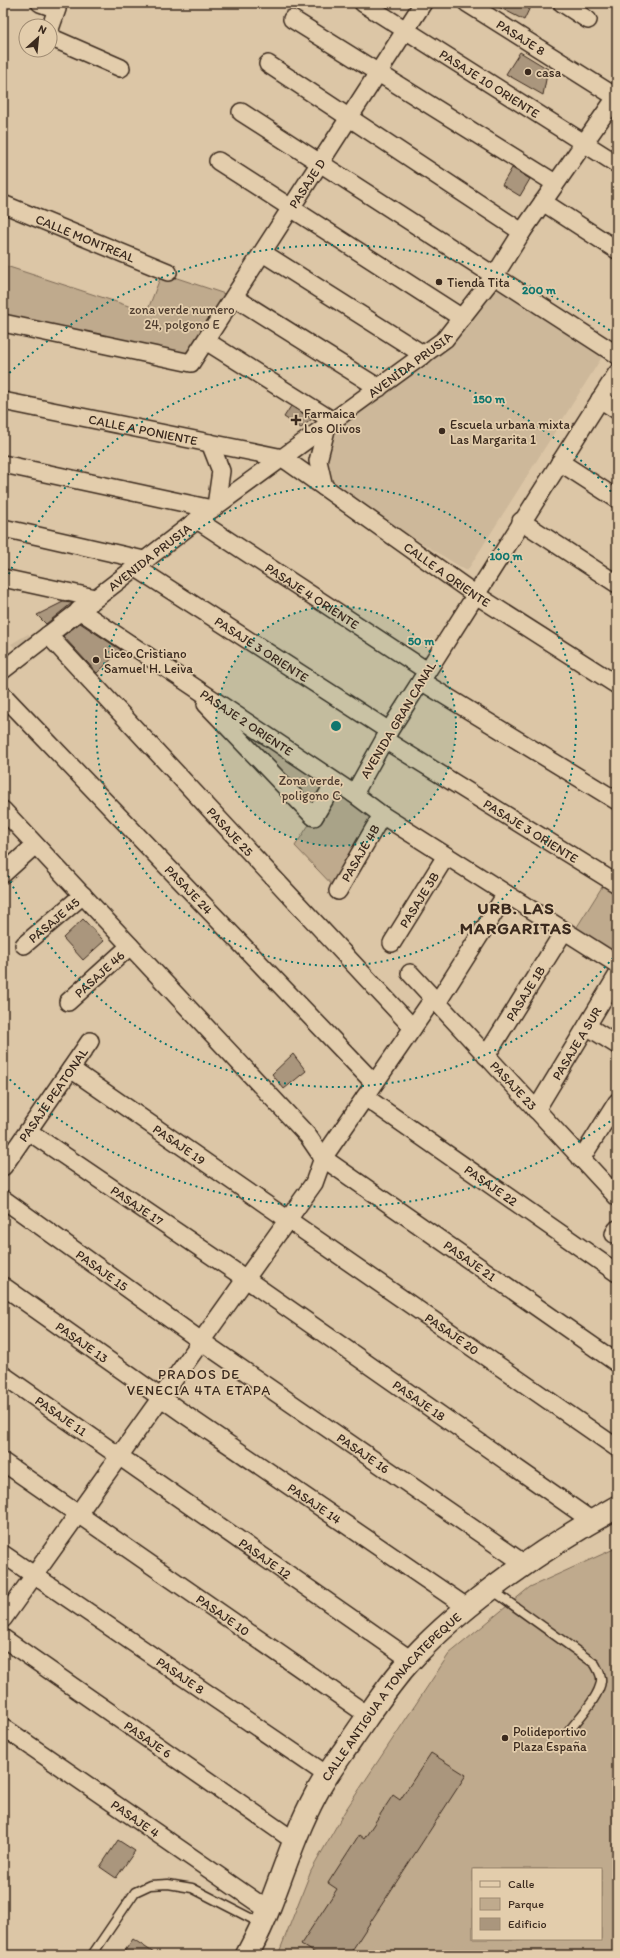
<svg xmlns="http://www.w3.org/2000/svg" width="620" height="1958" font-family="Itim,sans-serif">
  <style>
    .built { fill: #cdb89a }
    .green { fill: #bfaa8d; stroke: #7d6a56; fill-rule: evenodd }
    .building { fill: #aa967d; stroke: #3b2a1e }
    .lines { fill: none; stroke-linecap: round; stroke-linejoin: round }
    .lane-casing { stroke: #3b2a1e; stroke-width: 11 }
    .street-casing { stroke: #3b2a1e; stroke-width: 20 }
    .secondary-casing { stroke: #3b2a1e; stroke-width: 25 }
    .lane { stroke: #e3cdac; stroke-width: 8 }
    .street { stroke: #e3cdac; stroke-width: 17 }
    .secondary { stroke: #e3cdac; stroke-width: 22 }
    .ring { fill: none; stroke: #0f766e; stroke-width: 2; stroke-dasharray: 2 4 }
    .poi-dot { fill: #3b2a1e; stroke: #e3cdac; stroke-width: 1.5 }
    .labels { text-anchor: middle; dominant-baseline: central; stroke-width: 3.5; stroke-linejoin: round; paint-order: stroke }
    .street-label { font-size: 13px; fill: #3b2a1e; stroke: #e3cdac }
    .poi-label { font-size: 13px; fill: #3b2a1e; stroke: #e3cdac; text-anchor: start }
    .park-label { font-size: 13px; fill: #4f3d2f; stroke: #e3cdac }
    .neighbourhood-label { font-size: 14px; letter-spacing: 1px; fill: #3b2a1e; stroke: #e3cdac }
    .district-label { font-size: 17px; font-weight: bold; letter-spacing: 1px; fill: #3b2a1e; stroke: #e3cdac }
    .centre { fill: #0f766e; stroke: #e3cdac; stroke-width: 2 }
    .ring-label { font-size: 12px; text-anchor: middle; font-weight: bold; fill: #0f766e; stroke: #e3cdac; stroke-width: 3.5; stroke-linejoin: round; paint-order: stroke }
  </style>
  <rect width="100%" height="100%" fill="#dcc6a6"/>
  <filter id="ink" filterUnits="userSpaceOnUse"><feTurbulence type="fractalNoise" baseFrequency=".025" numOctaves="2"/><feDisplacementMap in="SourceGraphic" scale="8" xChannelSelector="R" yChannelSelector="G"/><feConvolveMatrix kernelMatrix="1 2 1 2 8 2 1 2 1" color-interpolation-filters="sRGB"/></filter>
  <g filter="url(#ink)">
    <path class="built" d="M 497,287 L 602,357 L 467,571 L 340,492 L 325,475 L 327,435 L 446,346 Z
      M 28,634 L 36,640 L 19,652 L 11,644 Z"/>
    <path class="green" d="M 3,265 L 147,312 L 162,273 L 234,297 L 191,363 L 3,323 Z
      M 184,680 L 382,815 L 338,891 L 295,846 L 314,817 Z
      M 617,863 L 617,957 L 572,935 Z
      M 616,1548 L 617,1955 L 278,1955 L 311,1871 L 345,1811 L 449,1654 L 530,1587 ZM 473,1869 L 601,1869 L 601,1939 L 473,1939 Z"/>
    <path class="building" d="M 491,3 L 532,3 L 524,20 Z
      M 520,52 L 548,69 L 543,95 L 506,74 Z
      M 512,168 L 530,179 L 520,196 L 502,185 Z
      M 291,406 L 312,419 L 301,428 L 284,417 Z
      M 63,602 L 72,603 L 46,624 L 37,615 Z
      M 80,623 L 121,650 L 97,673 L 63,636 Z
      M 83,919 L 104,941 L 83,960 L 63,938 Z
      M 293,1054 L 306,1071 L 284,1089 L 272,1074 Z
      M 431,1753 L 466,1775 L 349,1955 L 318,1955 L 301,1944 L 337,1889 L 328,1883 L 359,1835 L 364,1839 L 393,1795 L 400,1800 Z
      M 118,1840 L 135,1851 L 116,1878 L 100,1867 Z
      M 133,1939 L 157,1955 L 122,1955 Z"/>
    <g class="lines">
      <g class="lane-casing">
        <path id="lane" d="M 492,1590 L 595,1664 C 598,1670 602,1675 601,1681 C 600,1696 578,1719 569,1731
          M 92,1955 L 135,1892 L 150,1885 L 168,1884 L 192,1888 L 262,1924"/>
      </g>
      <g class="street-casing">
        <g id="street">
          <path d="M 40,3 L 57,9 L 50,29"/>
          <path id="s1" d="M 363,3 L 617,164"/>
          <path id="s2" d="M 467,3 L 616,97"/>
          <path d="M 562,3 L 588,20"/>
          <path d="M 292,19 L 555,183"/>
          <path d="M 50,37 L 121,68"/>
          <path d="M 268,64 L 522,232"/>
          <path d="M 241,112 L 617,355"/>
          <path d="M 218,161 L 462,318"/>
          <path d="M 543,202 L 617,250"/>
          <path id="s3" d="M 3,204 L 168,272"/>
          <path d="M 263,253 L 424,355"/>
          <path d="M 234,297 L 379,388"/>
          <path id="s4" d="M 3,323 L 191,363 L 423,3"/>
          <path d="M 206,341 L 333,421"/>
          <path d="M 617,373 L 421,681 L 389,731 L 354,794 L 382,815 L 617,964"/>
          <path d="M 600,399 L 617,410"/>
          <path id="s5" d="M 3,401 L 283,458 L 476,595 L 617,685"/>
          <path d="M 210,443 L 221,471 L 216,506"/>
          <path d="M 560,462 L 617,499"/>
          <path d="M 3,464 L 212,509"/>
          <path d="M 324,487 L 318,461 L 327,426"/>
          <path id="s6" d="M 197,520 L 427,671"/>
          <path d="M 521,521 L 617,584"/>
          <path d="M 3,528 L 144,560"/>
          <path id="s7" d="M 135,567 L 389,731"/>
          <path d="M 3,578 L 95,598"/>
          <path id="s8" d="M 79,610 L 354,794"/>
          <path id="s9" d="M 48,635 L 413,1028"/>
          <path id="s10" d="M 3,670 L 197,520 L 445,339 L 495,275 L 522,232 L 617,96"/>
          <path d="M 421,681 L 617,801"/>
          <path id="s11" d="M 3,695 L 374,1083"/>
          <path d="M 206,704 L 314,817 L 335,782"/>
          <path id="s12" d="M 385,740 L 617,884"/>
          <path d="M 3,810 L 308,1136 L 323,1158 L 314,1183 L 3,1619"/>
          <path d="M 3,874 L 35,845"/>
          <path id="s13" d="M 338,891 L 382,815"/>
          <path id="s14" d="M 392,943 L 446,856"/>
          <path id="s15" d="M 24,945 L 83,895"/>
          <path id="s16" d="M 410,973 L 617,1197"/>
          <path id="s17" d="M 68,1002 L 130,946"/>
          <path d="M 437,1003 L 506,894"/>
          <path id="s18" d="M 428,1006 L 323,1158 L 617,1363"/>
          <path d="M 587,1026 L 617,1045"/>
          <path id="s19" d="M 486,1056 L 564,931"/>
          <path id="s20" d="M 71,1069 L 617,1448"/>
          <path id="s21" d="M 365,1097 L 617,1273"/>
          <path id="s22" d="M 536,1110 L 617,976"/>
          <path id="s23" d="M 28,1131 L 246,1279 L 592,1521"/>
          <path d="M 581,1159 L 617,1102"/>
          <path id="s24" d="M 3,1167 L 90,1041"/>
          <path id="s25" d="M 3,1199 L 201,1341 L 526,1565"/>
          <path d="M 614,1234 L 617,1229"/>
          <path id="s26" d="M 3,1286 L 187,1416 L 468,1608"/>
          <path id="s27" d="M 3,1375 L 411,1660"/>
          <path id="s28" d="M 3,1462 L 369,1716"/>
          <path id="s29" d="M 3,1554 L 327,1775"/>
          <path id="s30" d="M 3,1638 L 293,1840"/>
          <path id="s31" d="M 3,1727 L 268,1910"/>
        </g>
      </g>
      <g class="secondary-casing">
        <g id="secondary">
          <path id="s32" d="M 247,1955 C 255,1940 263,1924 269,1908 C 284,1870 296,1831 316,1794 C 326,1775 340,1757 352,1739 C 371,1712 389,1683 412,1659 C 465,1602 548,1545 617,1507"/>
        </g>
      </g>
      <use href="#lane" class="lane"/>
      <use href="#street" class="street"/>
      <use href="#secondary" class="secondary"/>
    </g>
  </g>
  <circle cx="336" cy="726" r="120" fill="#0f766e" fill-opacity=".12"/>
  <g class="ring">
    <circle cx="336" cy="726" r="120"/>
    <circle cx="336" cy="726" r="240"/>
    <path d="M617 953A361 361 0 0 1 4 867M4 585A361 361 0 0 1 617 499"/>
    <path d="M615 1118A481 481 0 0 1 5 1075M5 377A481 481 0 0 1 615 334"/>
  </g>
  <g class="poi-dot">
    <circle cx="528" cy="72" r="4"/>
    <circle cx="439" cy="282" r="4"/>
    <path d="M294 414h4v4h4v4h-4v4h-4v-4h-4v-4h4z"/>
    <circle cx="442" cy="431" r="4"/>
    <circle cx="96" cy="660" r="4"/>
    <circle cx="505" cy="1738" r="4"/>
  </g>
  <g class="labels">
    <g class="street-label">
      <text stroke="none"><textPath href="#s2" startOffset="64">PASAJE 8</textPath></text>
      <text stroke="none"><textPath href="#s1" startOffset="150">PASAJE 10 ORIENTE</textPath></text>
      <text stroke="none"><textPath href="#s4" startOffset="406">PASAJE D</textPath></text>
      <text stroke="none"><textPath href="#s3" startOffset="89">CALLE MONTREAL</textPath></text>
      <text stroke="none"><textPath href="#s10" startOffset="509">AVENIDA PRUSIA</textPath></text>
      <text stroke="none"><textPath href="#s5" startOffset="143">CALLE A PONIENTE</textPath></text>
      <text stroke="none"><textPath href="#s10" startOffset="185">AVENIDA PRUSIA</textPath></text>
      <text stroke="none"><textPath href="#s5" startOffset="487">CALLE A ORIENTE</textPath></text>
      <text stroke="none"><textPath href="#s6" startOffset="138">PASAJE 4 ORIENTE</textPath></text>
      <text stroke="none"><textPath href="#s7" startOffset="151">PASAJE 3 ORIENTE</textPath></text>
      <text transform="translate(398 720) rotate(-59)">AVENIDA GRAN CANAL</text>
      <text stroke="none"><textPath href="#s8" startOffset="202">PASAJE 2 ORIENTE</textPath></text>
      <text stroke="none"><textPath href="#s9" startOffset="268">PASAJE 25</textPath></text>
      <text stroke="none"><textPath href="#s12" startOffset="172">PASAJE 3 ORIENTE</textPath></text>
      <text stroke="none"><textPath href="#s13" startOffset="44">PASAJE 4B</textPath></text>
      <text stroke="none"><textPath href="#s11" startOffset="269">PASAJE 24</textPath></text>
      <text stroke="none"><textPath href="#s14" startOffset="51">PASAJE 3B</textPath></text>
      <text stroke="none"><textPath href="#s15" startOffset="39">PASAJE 45</textPath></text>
      <text stroke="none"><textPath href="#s17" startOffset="42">PASAJE 46</textPath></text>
      <text stroke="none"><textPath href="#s19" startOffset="74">PASAJE 1B</textPath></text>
      <text stroke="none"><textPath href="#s22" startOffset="78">PASAJE A SUR</textPath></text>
      <text stroke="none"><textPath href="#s16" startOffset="153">PASAJE 23</textPath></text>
      <text stroke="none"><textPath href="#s24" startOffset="88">PASAJE PEATONAL</textPath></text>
      <text stroke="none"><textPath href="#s20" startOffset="132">PASAJE 19</textPath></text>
      <text stroke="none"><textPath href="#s21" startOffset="154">PASAJE 22</textPath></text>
      <text stroke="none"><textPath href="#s23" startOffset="132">PASAJE 17</textPath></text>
      <text stroke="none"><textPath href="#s18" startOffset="364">PASAJE 21</textPath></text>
      <text stroke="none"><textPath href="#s25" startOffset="122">PASAJE 15</textPath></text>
      <text stroke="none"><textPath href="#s20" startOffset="464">PASAJE 20</textPath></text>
      <text stroke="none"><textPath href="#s26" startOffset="97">PASAJE 13</textPath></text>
      <text stroke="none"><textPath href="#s23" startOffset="475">PASAJE 18</textPath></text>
      <text stroke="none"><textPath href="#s27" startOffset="71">PASAJE 11</textPath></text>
      <text stroke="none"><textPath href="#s25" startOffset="441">PASAJE 16</textPath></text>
      <text stroke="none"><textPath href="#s26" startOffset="380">PASAJE 14</textPath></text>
      <text stroke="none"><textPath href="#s27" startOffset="320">PASAJE 12</textPath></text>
      <text stroke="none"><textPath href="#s28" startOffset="268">PASAJE 10</textPath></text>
      <text stroke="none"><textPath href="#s29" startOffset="215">PASAJE 8</textPath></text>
      <text stroke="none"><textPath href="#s32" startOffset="299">CALLE ANTIGUA A TONACATEPEQUE</textPath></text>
      <text stroke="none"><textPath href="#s30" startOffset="177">PASAJE 6</textPath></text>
      <text stroke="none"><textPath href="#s31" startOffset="161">PASAJE 4</textPath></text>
    </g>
    <g class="poi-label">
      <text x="536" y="72">casa</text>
      <text x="447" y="282">Tienda Tita</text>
      <text x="304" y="413">Farmaica<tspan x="304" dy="15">Los Olivos</tspan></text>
      <text x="450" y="424">Escuela urbana mixta<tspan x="450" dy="15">Las Margarita 1</tspan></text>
      <text x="104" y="653">Liceo Cristiano<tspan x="104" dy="15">Samuel H. Leiva</tspan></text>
      <text x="513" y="1731">Polideportivo<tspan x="513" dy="15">Plaza España</tspan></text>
    </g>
    <g class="park-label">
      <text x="182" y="309">zona verde numero<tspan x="182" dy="15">24, polgono E</tspan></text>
      <text x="311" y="780">Zona verde,<tspan x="311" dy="15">poligono C</tspan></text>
    </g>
    <g class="neighbourhood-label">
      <text x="199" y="1374">PRADOS DE<tspan x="199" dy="16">VENECIA 4TA ETAPA</tspan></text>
    </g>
    <g class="district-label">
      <text x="516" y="908">URB. LAS<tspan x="516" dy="20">MARGARITAS</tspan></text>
    </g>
  </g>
  <circle cx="336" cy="726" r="6" class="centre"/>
  <g class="ring-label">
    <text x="539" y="294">200 m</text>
    <text x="489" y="403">150 m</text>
    <text x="506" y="560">100 m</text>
    <text x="421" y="645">50 m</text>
  </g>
  <rect width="620" height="1958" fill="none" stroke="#e3cdac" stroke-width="16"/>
  <rect x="8" y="8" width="604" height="1942" fill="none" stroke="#3b2a1e" stroke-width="1.5" filter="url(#ink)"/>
  <rect x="472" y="1868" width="130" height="72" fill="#e3cdac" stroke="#a08c73"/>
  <rect x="480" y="1881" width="20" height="6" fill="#e3cdac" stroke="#a08c73"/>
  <text x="508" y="1888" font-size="12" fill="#3b2a1e">Calle</text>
  <rect x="480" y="1898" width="20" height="12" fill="#bfaa8d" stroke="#a08c73"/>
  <text x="508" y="1908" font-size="12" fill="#3b2a1e">Parque</text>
  <rect x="480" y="1918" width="20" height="12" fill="#aa967d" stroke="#a08c73"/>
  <text x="508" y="1928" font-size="12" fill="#3b2a1e">Edificio</text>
  <g transform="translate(38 38) rotate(27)"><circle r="19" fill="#e3cdac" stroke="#a08c73"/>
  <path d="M0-3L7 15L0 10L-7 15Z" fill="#3b2a1e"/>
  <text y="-6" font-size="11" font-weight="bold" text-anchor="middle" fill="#3b2a1e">N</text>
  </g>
</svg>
